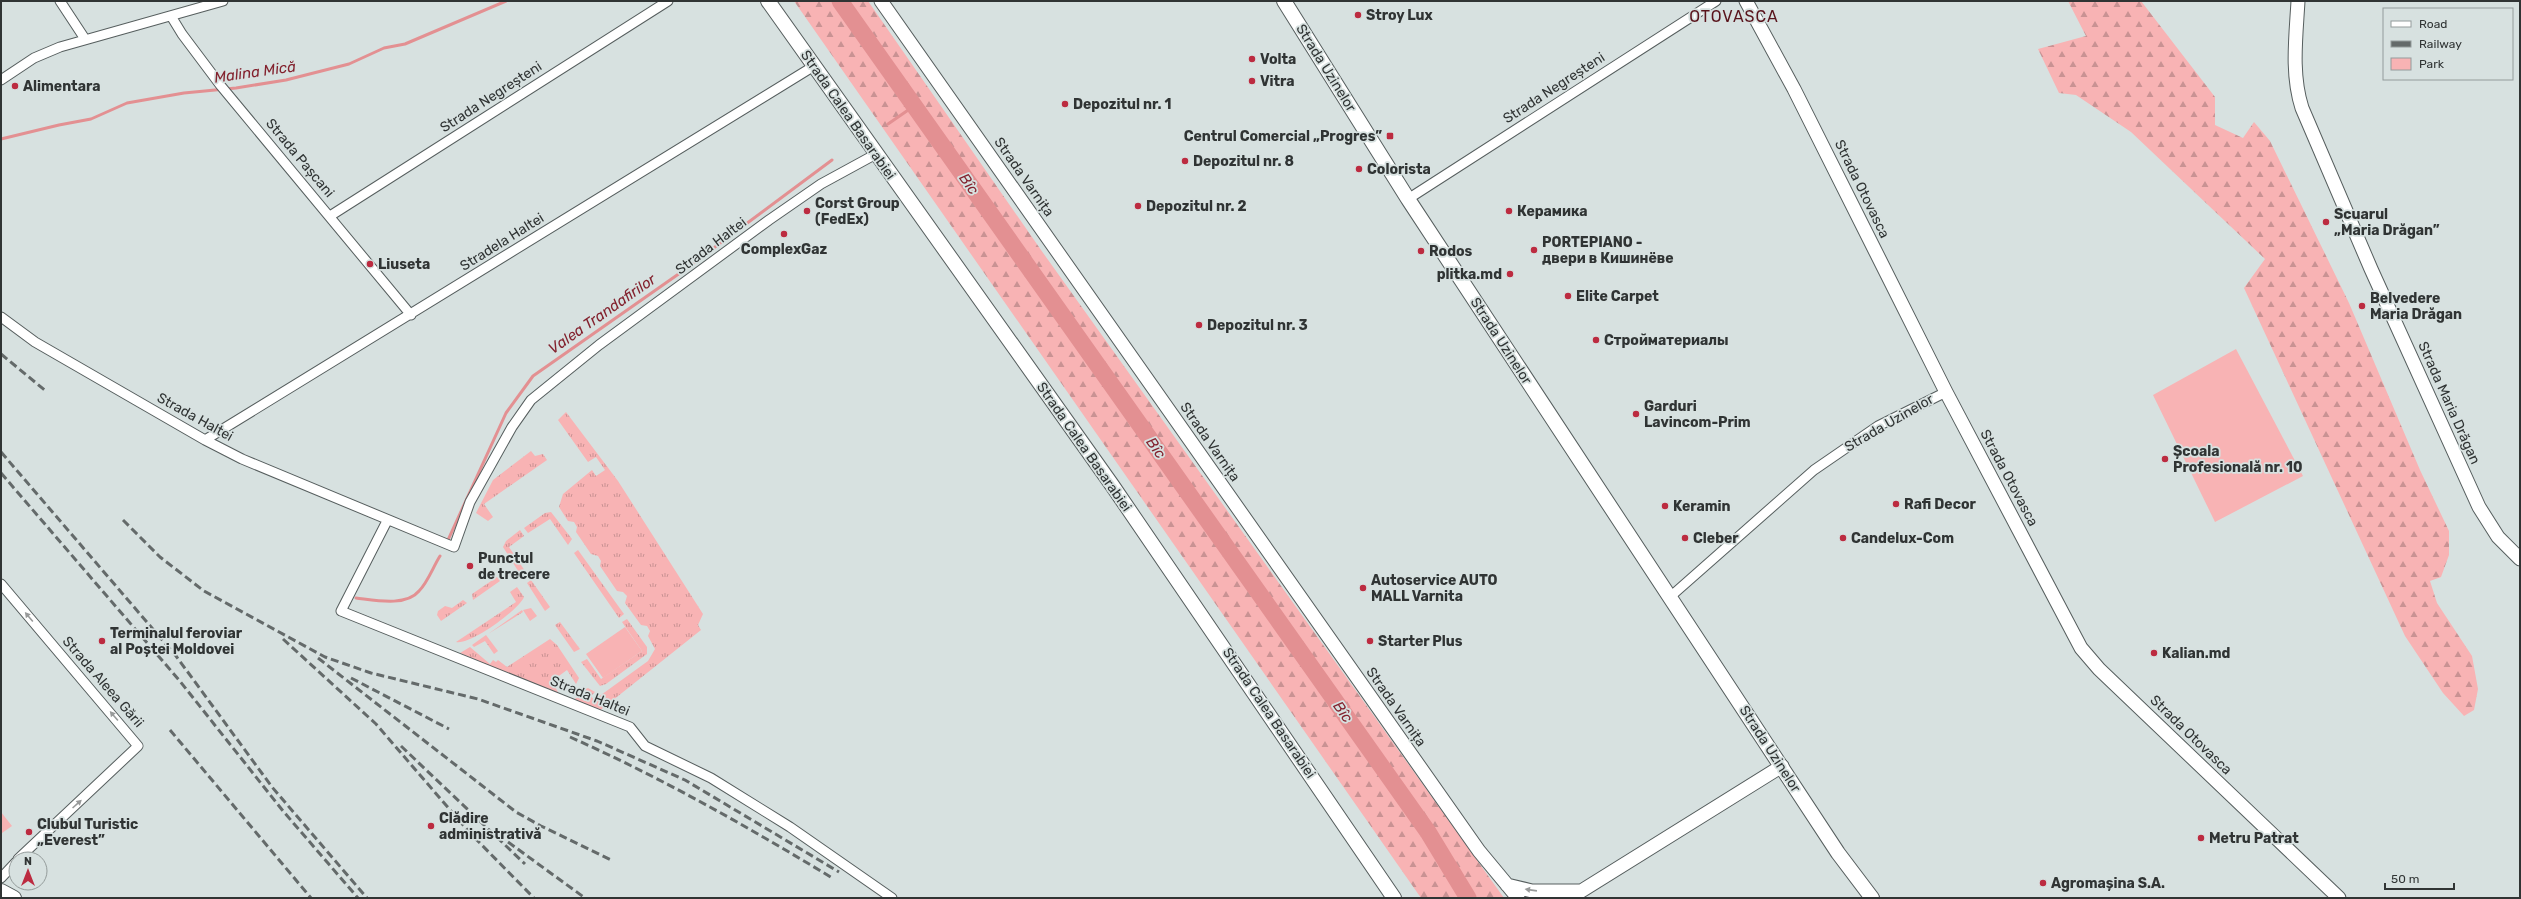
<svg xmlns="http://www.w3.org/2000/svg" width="2521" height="899" font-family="Rubik,sans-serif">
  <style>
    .grass { fill: url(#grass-tufts) }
    .forest { fill: url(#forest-firs) }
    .park { fill: #f8b3b4 }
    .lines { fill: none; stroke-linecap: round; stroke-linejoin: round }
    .stream { stroke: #e39092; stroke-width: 3 }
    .river { stroke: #e39092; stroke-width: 17 }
    .street-casing { stroke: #565e5e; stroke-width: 11 }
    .secondary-casing { stroke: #565e5e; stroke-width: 15 }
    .primary-casing { stroke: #565e5e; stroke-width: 16 }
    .street { stroke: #fff; stroke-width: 9 }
    .secondary { stroke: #fff; stroke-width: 13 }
    .primary { stroke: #fff; stroke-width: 14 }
    .rail { stroke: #646a6a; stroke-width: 3; stroke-dasharray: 8 4; stroke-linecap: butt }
    .oneway { fill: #989a9a }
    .poi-dot { fill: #bc2b40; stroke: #d7e1e0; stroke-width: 1.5 }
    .labels { text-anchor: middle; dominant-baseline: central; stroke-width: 3.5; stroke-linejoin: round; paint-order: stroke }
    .poi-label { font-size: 14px; font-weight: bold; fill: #303434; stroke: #d7e1e0; text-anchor: start }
    .street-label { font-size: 14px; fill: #303434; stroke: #d7e1e0 }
    .water-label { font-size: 15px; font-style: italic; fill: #83222e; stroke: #d7e1e0 }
    .quarter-label { font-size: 16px; letter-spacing: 1px; fill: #59141c; stroke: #d7e1e0 }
  </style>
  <defs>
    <pattern id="grass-tufts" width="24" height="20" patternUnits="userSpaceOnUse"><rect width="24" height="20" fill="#f8b3b4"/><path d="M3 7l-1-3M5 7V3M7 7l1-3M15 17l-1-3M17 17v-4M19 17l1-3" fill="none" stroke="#c99293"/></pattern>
    <pattern id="forest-firs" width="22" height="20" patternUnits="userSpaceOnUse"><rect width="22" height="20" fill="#f8b3b4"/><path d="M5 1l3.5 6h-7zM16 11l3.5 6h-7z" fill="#c99293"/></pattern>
  </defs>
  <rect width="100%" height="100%" fill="#d7e1e0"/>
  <path class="grass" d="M 566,412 L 618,481 L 703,614 L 698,625 L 701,630 L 598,712 L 572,701 L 582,694 L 580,691 L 588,688 L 595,692 L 591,696 L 594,700 L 648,661 L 655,649 L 648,636 L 650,631 L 647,626 L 641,625 L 625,603 L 627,596 L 623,592 L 617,591 L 600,566 L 601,561 L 598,556 L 591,554 L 576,532 L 577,527 L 574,522 L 568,521 L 559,507 L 563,494 L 592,470 L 596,476 L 605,470 L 596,457 L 588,462 L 558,420 Z
    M 531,451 L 535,456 L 543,454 L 547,460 L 484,504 L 493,517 L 488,521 L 476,513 L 493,480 Z
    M 551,512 L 572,539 L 568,545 L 550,519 L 528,533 L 524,528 L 545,513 Z
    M 520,530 L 524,536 L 509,547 L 525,571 L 520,574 L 503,547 L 506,541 Z
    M 578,550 L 624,614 L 619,618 L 574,553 Z
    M 497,577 L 500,581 L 473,600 L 472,594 Z
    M 531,580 L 550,607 L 545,611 L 527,583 Z
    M 517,587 L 524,597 C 519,610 469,646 456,642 L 516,602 L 510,592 Z
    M 463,600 L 467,603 L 441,621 L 437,615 L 438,611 L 445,606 L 452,608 Z
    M 531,608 L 537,616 L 530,621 L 523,610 Z
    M 522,610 L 523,612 L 488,634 Z
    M 627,619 L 647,647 L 647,654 L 606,684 L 600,686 L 581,662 L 587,659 L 601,679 L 642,651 L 622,622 Z
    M 560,622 L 580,649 L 574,652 L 555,625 Z
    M 486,635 L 498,651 L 494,654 L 485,641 L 474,647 L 472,645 Z
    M 550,639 L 557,645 L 579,678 L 576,684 L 567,670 L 552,681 L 560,696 L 460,653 L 470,647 L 490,664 L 493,660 L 496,662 L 498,660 L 507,667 Z"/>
  <path class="forest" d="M 794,1 L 868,1 L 1041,250 L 1504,898 L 1421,898 Z
    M 2068,1 L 2141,1 L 2215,97 L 2215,125 L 2243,138 L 2254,122 L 2270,141 L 2349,303 L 2420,470 L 2449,531 L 2449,555 L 2441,577 L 2430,581 L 2437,603 L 2472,656 L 2478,689 L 2474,710 L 2464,716 L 2443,693 L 2405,636 L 2244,288 L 2265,259 L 2131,132 L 2076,95 L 2059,93 L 2038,49 L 2086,36 Z"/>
  <path class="park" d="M 2236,349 L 2303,476 L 2215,522 L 2153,395 Z
    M 625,627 L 642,651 L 603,678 L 586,654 Z
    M 1,812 L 12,826 L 2,833 L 1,831 Z"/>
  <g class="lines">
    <path class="stream" d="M 888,124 L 914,106
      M 1,139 L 59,125 L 91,119 L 127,103 L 184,93 L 236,88 L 286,80 L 349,64 L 384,48 L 405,44 L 506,1
      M 448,540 L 506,413 L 533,376 L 680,273 L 832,160
      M 356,598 C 374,600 406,607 419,591 C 428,582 433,567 440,556"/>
    <path class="river" d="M 840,1 L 1428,832 L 1468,898"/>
    <g class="street-casing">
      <path id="street" d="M 60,1 L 85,39
        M 171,16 L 182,34 L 221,86 L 411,315
        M 1,80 L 34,58 L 60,47 L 223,1
        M 1408,199 L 1716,1
        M 330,216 L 668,1
        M 1,317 L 35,342 L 205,440 L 242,459 L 454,547 L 470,502 L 512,427 L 531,400 L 599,345 L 769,220 L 821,184 L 876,154
        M 205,440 L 814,66
        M 387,521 L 341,611 L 630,727 L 645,746 L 711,778 L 790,827 L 892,898
        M 1,584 L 138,746 L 18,859
        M 1670,597 L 1814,470 L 1878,426 L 1946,392
        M 1,878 L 16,862"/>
    </g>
    <g class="secondary-casing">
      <path id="secondary" d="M 881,1 L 1479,851 L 1518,898
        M 1746,1 L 1794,89 L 1946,392 L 2081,648 L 2099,669 L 2339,898
        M 2298,1 C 2296,37 2291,74 2302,108 L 2371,269 L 2479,507 L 2498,537 L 2520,559
        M 1507,885 L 1532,891 L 1581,891
        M 1570,898 L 1782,766"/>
    </g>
    <g class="primary-casing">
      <path id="primary" d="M 768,1 L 1112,485 L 1394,898
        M 1284,1 L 1408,199 L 1838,853 L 1872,898
        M 1,891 L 14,898"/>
    </g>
    <use href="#street" class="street"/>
    <use href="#secondary" class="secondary"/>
    <use href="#primary" class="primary"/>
    <path class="rail" d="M 1,354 L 47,392
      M 1,452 L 176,656 L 272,787 L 367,898
      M 1,473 L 179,680 L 283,811 L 358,898
      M 123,520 L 160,557 L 204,591 L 325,657 L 371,673 L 478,699 L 597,741 L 685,780 L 839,872
      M 283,639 L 376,724 L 470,833 L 534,898
      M 318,658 L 516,812 L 541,826 L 611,860
      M 351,678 L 449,729
      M 170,730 L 311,898
      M 570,737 C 662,778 748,827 834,879
      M 401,746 L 525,864
      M 508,842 L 585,898"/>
  </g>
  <defs><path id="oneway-solid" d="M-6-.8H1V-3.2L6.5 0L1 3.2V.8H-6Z"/></defs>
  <g class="oneway">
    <use href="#oneway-solid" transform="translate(29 617) rotate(-130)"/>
    <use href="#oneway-solid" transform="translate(114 716) rotate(-131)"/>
    <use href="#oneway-solid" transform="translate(77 804) rotate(-42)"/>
    <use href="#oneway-solid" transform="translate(1531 890) rotate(-172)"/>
  </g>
  <g class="poi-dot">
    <circle cx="1358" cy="15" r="4"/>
    <circle cx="1252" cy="59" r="4"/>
    <circle cx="1252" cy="81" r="4"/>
    <circle cx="15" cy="86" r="4"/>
    <circle cx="1065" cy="104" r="4"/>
    <rect x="1386" y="132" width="8" height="8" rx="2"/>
    <circle cx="1185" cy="161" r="4"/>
    <circle cx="1359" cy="169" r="4"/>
    <circle cx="1138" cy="206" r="4"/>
    <circle cx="807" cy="211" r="4"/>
    <circle cx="1509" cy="211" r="4"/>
    <circle cx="2326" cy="222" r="4"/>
    <circle cx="784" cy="234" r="4"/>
    <circle cx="1534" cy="250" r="4"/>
    <circle cx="1421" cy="251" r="4"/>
    <circle cx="370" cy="264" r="4"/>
    <circle cx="1510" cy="274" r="4"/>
    <circle cx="1568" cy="296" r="4"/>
    <circle cx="2362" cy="306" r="4"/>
    <circle cx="1199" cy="325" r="4"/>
    <circle cx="1596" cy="340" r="4"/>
    <circle cx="1636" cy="414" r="4"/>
    <circle cx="2165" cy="459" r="4"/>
    <circle cx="1896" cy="504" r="4"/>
    <circle cx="1665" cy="506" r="4"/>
    <circle cx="1685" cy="538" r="4"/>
    <circle cx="1843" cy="538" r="4"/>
    <circle cx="470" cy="566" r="4"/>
    <circle cx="1363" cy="588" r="4"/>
    <circle cx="102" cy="641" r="4"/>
    <circle cx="1370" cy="641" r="4"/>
    <circle cx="2154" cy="653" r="4"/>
    <circle cx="431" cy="826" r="4"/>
    <circle cx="29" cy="832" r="4"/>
    <circle cx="2201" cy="838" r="4"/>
    <circle cx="2043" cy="883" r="4"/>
  </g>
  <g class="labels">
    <g class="poi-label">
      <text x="1366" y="15">Stroy Lux</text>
      <text x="1260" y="59">Volta</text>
      <text x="1260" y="81">Vitra</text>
      <text x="23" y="86">Alimentara</text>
      <text x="1073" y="104">Depozitul nr. 1</text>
      <text x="1382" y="136" text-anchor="end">Centrul Comercial „Progres”</text>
      <text x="1193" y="161">Depozitul nr. 8</text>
      <text x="1367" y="169">Colorista</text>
      <text x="815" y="203">Corst Group<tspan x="815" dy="16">(FedEx)</tspan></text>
      <text x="1146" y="206">Depozitul nr. 2</text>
      <text x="1517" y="211">Керамика</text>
      <text x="2334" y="214">Scuarul<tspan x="2334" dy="16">„Maria Drăgan”</tspan></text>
      <text x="1542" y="242">PORTEPIANO -<tspan x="1542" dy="16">двери в Кишинёве</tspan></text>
      <text x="784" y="249" text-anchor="middle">ComplexGaz</text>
      <text x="1429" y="251">Rodos</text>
      <text x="378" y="264">Liuseta</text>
      <text x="1502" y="274" text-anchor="end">plitka.md</text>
      <text x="1576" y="296">Elite Carpet</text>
      <text x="2370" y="298">Belvedere<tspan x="2370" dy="16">Maria Drăgan</tspan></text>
      <text x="1207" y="325">Depozitul nr. 3</text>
      <text x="1604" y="340">Стройматериалы</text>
      <text x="1644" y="406">Garduri<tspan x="1644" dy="16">Lavincom-Prim</tspan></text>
      <text x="2173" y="451">Școala<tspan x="2173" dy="16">Profesională nr. 10</tspan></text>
      <text x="1904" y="504">Rafi Decor</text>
      <text x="1673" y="506">Keramin</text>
      <text x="1693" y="538">Cleber</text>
      <text x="1851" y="538">Candelux-Com</text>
      <text x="478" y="558">Punctul<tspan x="478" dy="16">de trecere</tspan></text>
      <text x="1371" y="580">Autoservice AUTO<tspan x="1371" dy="16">MALL Varnita</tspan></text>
      <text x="110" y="633">Terminalul feroviar<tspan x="110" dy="16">al Poștei Moldovei</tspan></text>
      <text x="1378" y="641">Starter Plus</text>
      <text x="2162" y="653">Kalian.md</text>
      <text x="439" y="818">Clădire<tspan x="439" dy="16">administrativă</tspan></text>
      <text x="37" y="824">Clubul Turistic<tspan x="37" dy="16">„Everest”</tspan></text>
      <text x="2209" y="838">Metru Patrat</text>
      <text x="2051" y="883">Agromașina S.A.</text>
    </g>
    <g class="street-label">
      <text transform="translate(1326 68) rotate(58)">Strada Uzinelor</text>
      <text transform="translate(1554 88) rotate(-33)">Strada Negreșteni</text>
      <text transform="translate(491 97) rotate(-33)">Strada Negreșteni</text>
      <text transform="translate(848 115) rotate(55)">Strada Calea Basarabiei</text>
      <text transform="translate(300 158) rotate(50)">Strada Pașcani</text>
      <text transform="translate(1024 177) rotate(55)">Strada Varnița</text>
      <text transform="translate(1862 189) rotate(64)">Strada Otovasca</text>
      <text transform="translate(502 242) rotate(-32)">Stradela Haltei</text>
      <text transform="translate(711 246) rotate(-37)">Strada Haltei</text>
      <text transform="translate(1501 341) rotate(57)">Strada Uzinelor</text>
      <text transform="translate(2449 403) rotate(66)">Strada Maria Drăgan</text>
      <text transform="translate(195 417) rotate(29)">Strada Haltei</text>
      <text transform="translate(1889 423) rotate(-30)">Strada Uzinelor</text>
      <text transform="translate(1210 442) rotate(55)">Strada Varnița</text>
      <text transform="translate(1084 447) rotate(55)">Strada Calea Basarabiei</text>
      <text transform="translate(2009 478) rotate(62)">Strada Otovasca</text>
      <text transform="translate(103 682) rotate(49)">Strada Aleea Gării</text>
      <text transform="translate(590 696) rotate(22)">Strada Haltei</text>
      <text transform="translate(1396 707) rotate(55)">Strada Varnița</text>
      <text transform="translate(1269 713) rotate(56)">Strada Calea Basarabiei</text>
      <text transform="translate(2191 735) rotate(44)">Strada Otovasca</text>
      <text transform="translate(1770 749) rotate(57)">Strada Uzinelor</text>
    </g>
    <g class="water-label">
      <text transform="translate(255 72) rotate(-8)">Malina Mică</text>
      <text transform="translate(969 184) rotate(55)">Bîc</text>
      <text transform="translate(602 314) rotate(-35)">Valea Trandafirilor</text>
      <text transform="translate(1156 448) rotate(55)">Bîc</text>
      <text transform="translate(1343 712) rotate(55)">Bîc</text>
    </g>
    <g class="quarter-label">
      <text x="1734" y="16">OTOVASCA</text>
    </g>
  </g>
  <rect width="2521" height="899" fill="none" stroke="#303434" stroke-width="4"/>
  <rect x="2383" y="8" width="130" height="72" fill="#d7e1e0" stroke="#949c9b"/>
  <rect x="2391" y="21" width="20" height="6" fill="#ffffff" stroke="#949c9b"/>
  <text x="2419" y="28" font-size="12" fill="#303434">Road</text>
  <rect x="2391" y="41" width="20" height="6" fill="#646a6a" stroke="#949c9b"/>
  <text x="2419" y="48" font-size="12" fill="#303434">Railway</text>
  <rect x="2391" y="58" width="20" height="12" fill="#f8b3b4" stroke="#949c9b"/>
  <text x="2419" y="68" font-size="12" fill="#303434">Park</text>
  <g transform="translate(28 871)"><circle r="19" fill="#d7e1e0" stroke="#949c9b"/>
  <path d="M0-3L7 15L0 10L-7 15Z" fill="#bc2b40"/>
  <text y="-6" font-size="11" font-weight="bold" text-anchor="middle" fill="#303434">N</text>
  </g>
  <path d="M2385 883v6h69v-6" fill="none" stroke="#303434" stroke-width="2"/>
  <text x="2391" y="883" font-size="12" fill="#303434" stroke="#d7e1e0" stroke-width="3" paint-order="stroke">50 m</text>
</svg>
